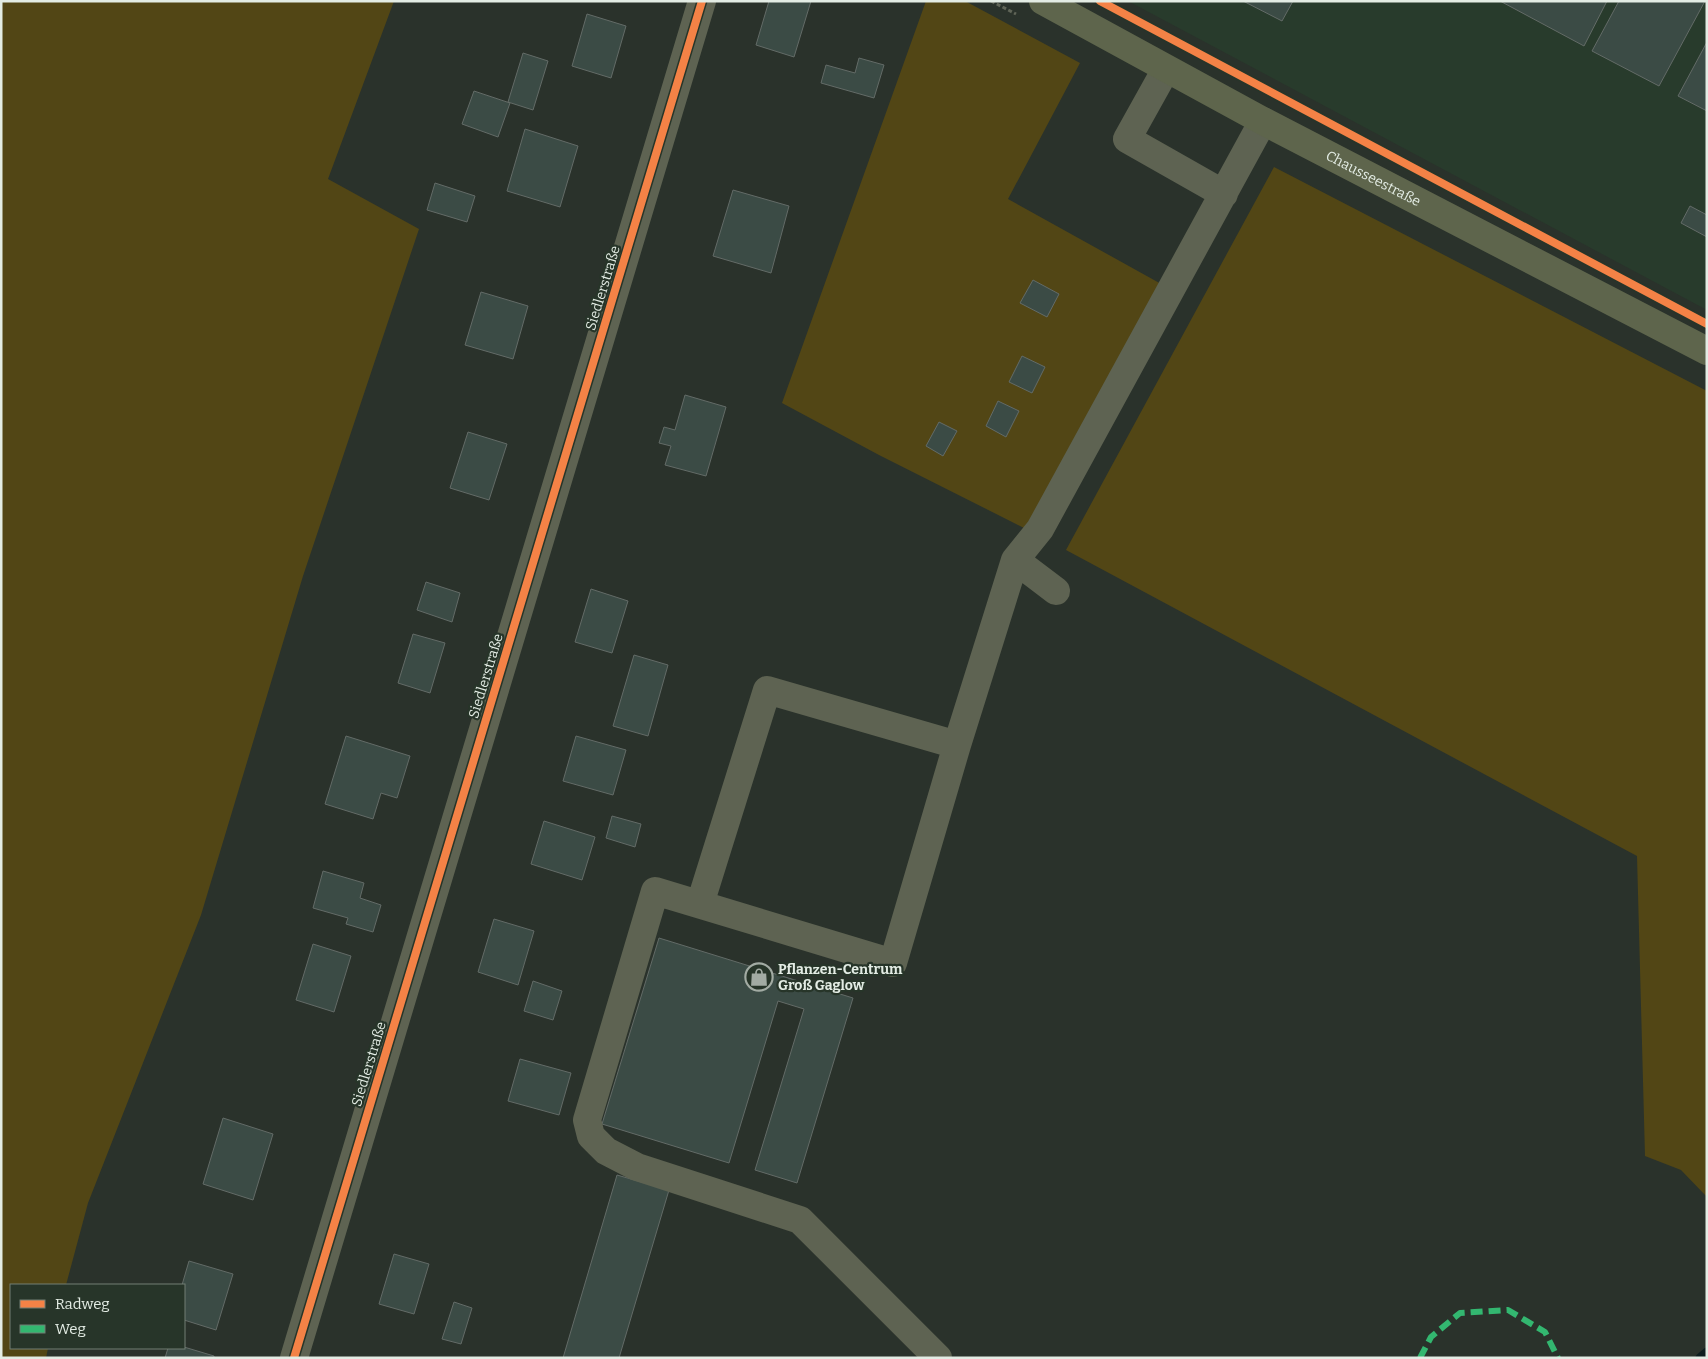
<svg xmlns="http://www.w3.org/2000/svg" width="1708" height="1359" font-family="Bitter,serif">
  <style>
    .built { fill: #283b2c }
    .green { fill: #524615 }
    .lines { fill: none; stroke-linecap: round; stroke-linejoin: round }
    .stream { stroke: #0d1e1f; stroke-width: 9 }
    .building { fill: #3b4b45; stroke: #636b67 }
    .path { stroke: #606558; stroke-width: 3; stroke-dasharray: 4 2.5; stroke-linecap: butt }
    .minor { stroke: #5e6352; stroke-width: 28 }
    .major { stroke: #5e654c; stroke-width: 28 }
    .quiet { stroke: #33b770; stroke-width: 6; stroke-dasharray: 12 6; stroke-linecap: butt }
    .cycleway-casing { stroke: #273529; stroke-width: 11 }
    .cycleway { stroke: #f48246; stroke-width: 8 }
    .labels { text-anchor: middle; dominant-baseline: central; stroke-width: 4.5; stroke-linejoin: round; paint-order: stroke }
    .street-label { font-size: 14px; fill: #e3ece4; stroke: #273529 }
    .poi-label { font-size: 14px; font-weight: bold; fill: #e3ece4; stroke: #273529; text-anchor: start }
  </style>
  <rect width="100%" height="100%" fill="#2a322b"/>
  <path class="built" d="M 1128,1 L 1707,1 L 1707,310 Z"/>
  <path class="green" d="M 1,1 L 394,1 L 328,179 L 419,229 L 303,576 L 201,915 L 88,1203 L 66,1285 L 11,1285 L 11,1348 L 48,1348 L 46,1358 L 1,1358 Z
    M 926,1 L 965,1 L 1080,63 L 1008,199 L 1163,285 L 1028,530 L 879,455 L 782,403 Z
    M 1274,167 L 1707,391 L 1707,1197 L 1681,1170 L 1645,1156 L 1637,856 L 1066,550 Z"/>
  <g class="lines">
    <path class="stream" d="M 1700,1358 L 1707,1352"/>
  </g>
  <path class="building" d="M 769,1 L 811,1 L 794,57 L 756,45 Z
    M 1243,1 L 1293,1 L 1282,21 Z
    M 1500,1 L 1607,1 L 1584,46 Z
    M 1619,1 L 1705,1 L 1659,86 L 1592,51 Z
    M 587,14 L 626,26 L 611,78 L 572,66 Z
    M 1707,42 L 1707,111 L 1678,96 Z
    M 523,53 L 548,61 L 533,110 L 508,102 Z
    M 859,58 L 884,65 L 874,98 L 821,83 L 826,65 L 855,73 Z
    M 474,91 L 510,103 L 498,137 L 462,124 Z
    M 525,129 L 578,146 L 560,207 L 507,191 Z
    M 435,183 L 475,196 L 467,222 L 427,210 Z
    M 733,190 L 789,206 L 771,273 L 713,256 Z
    M 1690,206 L 1707,215 L 1707,237 L 1681,223 Z
    M 1033,280 L 1059,294 L 1047,317 L 1020,303 Z
    M 481,292 L 528,306 L 513,359 L 465,345 Z
    M 1022,356 L 1045,367 L 1032,393 L 1009,382 Z
    M 685,395 L 726,407 L 706,476 L 665,465 L 671,446 L 659,443 L 664,427 L 675,430 Z
    M 998,401 L 1019,411 L 1006,437 L 986,426 Z
    M 939,422 L 957,431 L 943,456 L 926,446 Z
    M 468,432 L 507,444 L 489,500 L 450,488 Z
    M 426,582 L 460,593 L 452,622 L 417,610 Z
    M 591,589 L 628,601 L 612,653 L 575,642 Z
    M 413,634 L 445,643 L 430,693 L 398,683 Z
    M 634,655 L 668,665 L 648,736 L 613,726 Z
    M 346,736 L 410,756 L 397,798 L 381,793 L 373,819 L 325,804 Z
    M 576,736 L 626,750 L 613,795 L 563,781 Z
    M 612,816 L 641,824 L 635,847 L 606,838 Z
    M 544,821 L 595,837 L 582,880 L 531,864 Z
    M 323,871 L 364,883 L 360,898 L 381,905 L 373,932 L 346,924 L 348,918 L 313,908 Z
    M 494,919 L 534,931 L 518,985 L 478,972 Z
    M 659,938 L 853,998 L 797,1183 L 755,1170 L 804,1009 L 778,1001 L 729,1163 L 602,1124 Z
    M 313,944 L 351,956 L 334,1012 L 296,1000 Z
    M 533,981 L 562,991 L 553,1020 L 524,1011 Z
    M 520,1059 L 571,1073 L 559,1115 L 508,1101 Z
    M 223,1118 L 273,1134 L 253,1200 L 203,1184 Z
    M 617,1175 L 669,1190 L 619,1358 L 563,1358 Z
    M 394,1254 L 429,1264 L 414,1314 L 379,1304 Z
    M 189,1261 L 233,1274 L 216,1330 L 184,1320 L 184,1285 L 182,1285 Z
    M 454,1302 L 472,1308 L 461,1344 L 442,1339 Z
    M 184,1347 L 214,1356 L 214,1358 L 165,1358 L 168,1348 Z"/>
  <g class="lines">
    <path class="path" d="M 991,1 L 1016,14"/>
    <path class="minor" d="M 1166,69 L 1127,139 L 1224,194
      M 1015,560 L 1056,591
      M 700,904 L 767,690 L 957,745
      M 294,1358 L 702,1
      M 938,1358 L 800,1220 L 637,1167 L 606,1151 L 591,1136 L 587,1120 L 655,891 L 893,963 L 957,745 L 1015,560 L 1040,529 L 1263,121"/>
    <path class="major" id="s1" d="M 1043,1 L 1263,121 L 1707,351"/>
    <path class="quiet" d="M 1420,1358 L 1431,1337 L 1460,1313 L 1508,1310 L 1545,1332 L 1558,1358"/>
    <g class="cycleway-casing">
      <path id="cycleway" d="M 1100,1 L 1707,324
        M 294,1358 L 702,1"/>
    </g>
    <use href="#cycleway" class="cycleway"/>
  </g>
  <defs>
    <g id="shop-ring" transform="scale(1.4375)"><circle r="9.5" fill="#273529" stroke="#a2aba3" stroke-width="1.5"/><path d="M-5-2.5h2.3a2.7 3.5 0 0 1 5.4 0H5L5.5 6h-11ZM-1.5-2.5h3a1.5 2.3 0 0 0-3 0Z" fill="#a2aba3"/></g>
  </defs>
  <g fill-rule="evenodd">
    <use href="#shop-ring" x="759" y="977"/>
  </g>
  <g class="labels">
    <g class="street-label">
      <text stroke="none"><textPath href="#s1" startOffset="375">Chausseestraße</textPath></text>
      <text transform="translate(603 288) rotate(-73)">Siedlerstraße</text>
      <text transform="translate(486 676) rotate(-73)">Siedlerstraße</text>
      <text transform="translate(369 1064) rotate(-73)">Siedlerstraße</text>
    </g>
    <g class="poi-label">
      <text x="778" y="969">Pflanzen-Centrum<tspan x="778" dy="16">Groß Gaglow</tspan></text>
    </g>
  </g>
  <rect width="1708" height="1359" fill="none" stroke="#e3ece4" stroke-width="5"/>
  <rect x="10" y="1284" width="175" height="65" fill="#273529" stroke="#727e74"/>
  <rect x="20" y="1300" width="25" height="8" fill="#f48246" stroke="#727e74"/>
  <text x="55" y="1309" font-size="15" fill="#e3ece4">Radweg</text>
  <rect x="20" y="1325" width="25" height="8" fill="#33b770" stroke="#727e74"/>
  <text x="55" y="1334" font-size="15" fill="#e3ece4">Weg</text>
</svg>
